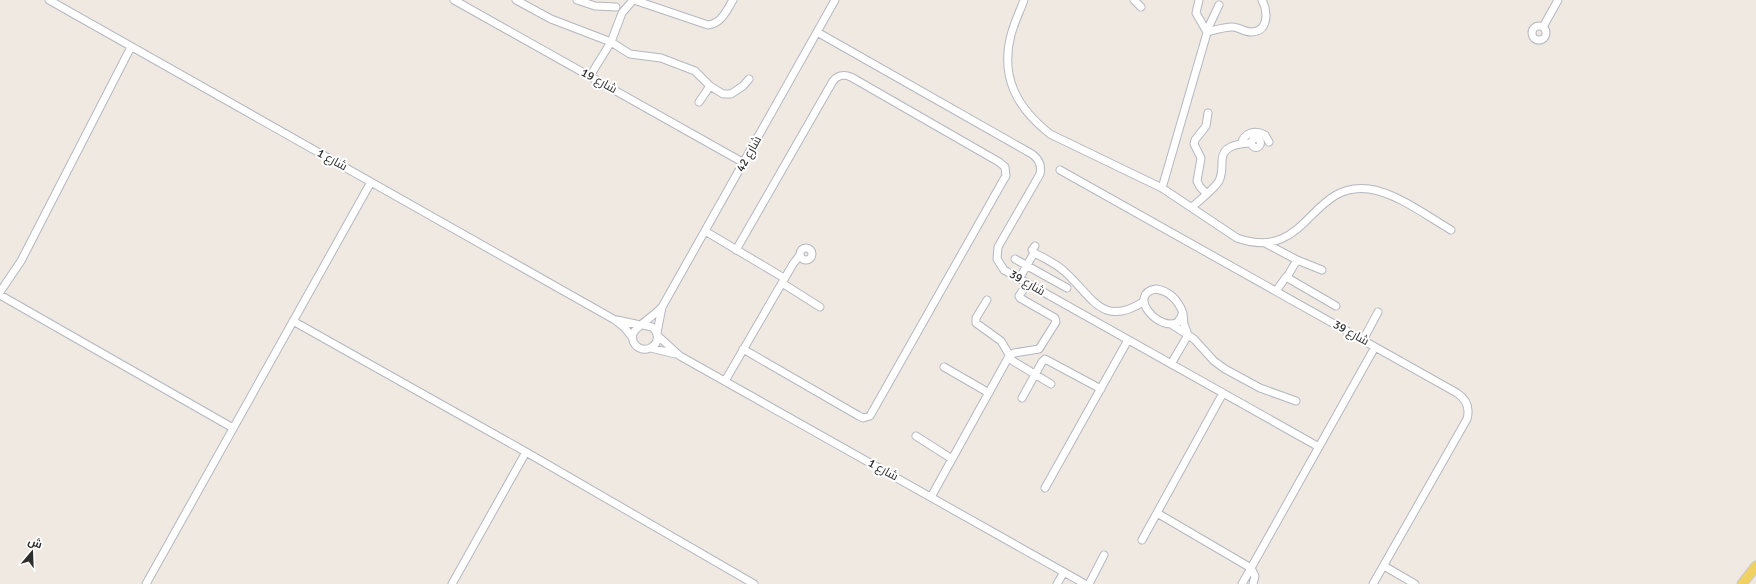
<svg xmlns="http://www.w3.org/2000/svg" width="1756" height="584" font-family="Signika,Cairo,sans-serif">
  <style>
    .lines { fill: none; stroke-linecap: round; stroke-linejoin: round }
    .minor-casing { stroke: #b4b7c1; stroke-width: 9 }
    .major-casing { stroke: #c9c9c9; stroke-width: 11 }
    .minor { stroke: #fff; stroke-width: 7 }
    .major { stroke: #f2d163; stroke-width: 9 }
    .labels { text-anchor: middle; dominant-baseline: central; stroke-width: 4; stroke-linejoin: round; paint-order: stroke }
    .street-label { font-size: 12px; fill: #2e2e2e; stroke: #fff }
  </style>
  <rect width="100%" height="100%" fill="#efe9e1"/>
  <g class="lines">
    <g class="minor-casing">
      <path id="minor" d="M 49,0 L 615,320 L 625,328 L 632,337
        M 454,0 L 744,163
        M 516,0 L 551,19 L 611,42 L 630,54 L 661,58 L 695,71 L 710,86 L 723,94 L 731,94 L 743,86 L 749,79
        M 577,0 L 595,6 L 616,7
        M 634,0 L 708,25 C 722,23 726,11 733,0
        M 1024,0 C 1020,11 1014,23 1011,35 C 1000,77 1017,108 1050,134 L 1162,188 L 1237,238 C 1308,263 1309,181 1369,189 C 1397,193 1427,216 1451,230
        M 1134,0 L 1141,7
        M 1199,0 L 1196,13 L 1207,32 C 1215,30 1224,27 1232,27 C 1239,27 1244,32 1251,32 C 1269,32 1268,11 1262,0
        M1532 33a7 7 0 1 1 14 0a7 7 0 1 1-14 0Z
        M 1543,27 L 1558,0
        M 817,32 L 1032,154 C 1039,159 1042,165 1040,174 L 998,247 L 997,259 L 1004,270 L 1319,447
        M 590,76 L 611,42 L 622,13 L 633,0
        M 699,102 L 710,86
        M1251.5 143a4.5 4.5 0 1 1 9 0a4.5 4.5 0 1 1-9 0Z
        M 1241,144 C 1244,133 1255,129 1265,135 L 1269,142
        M 1060,170 L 1457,393 C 1466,399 1470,408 1467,419 L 1373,584
        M 1162,188 L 1209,26 L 1219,5
        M 1206,193 L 1200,187 L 1197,181 L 1201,158 L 1194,144 L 1195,140 L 1206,126 L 1208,113
        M 1192,207 C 1199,201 1215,188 1219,181 C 1222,175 1222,169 1222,163 C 1221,145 1238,144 1251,143
        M 705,231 L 784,278
        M 1265,243 L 1297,260 L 1322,270
        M 1035,246 L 1032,250 L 1033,252 C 1043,258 1056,263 1065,272 C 1092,296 1102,328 1143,302
        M800 254a6 6 0 1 1 12 0a6 6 0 1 1-12 0Z
        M 736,250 L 833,81 C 838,75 843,74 851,77 L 999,162 L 1005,167 L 1006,176 L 1004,179 L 870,416 L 863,418 L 859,416 L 743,349
        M 1015,259 L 1067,288
        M 1287,277 L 1297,260
        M 1019,279 L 1034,253
        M 782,283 L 820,307
        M 1156,289 C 1169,291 1178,300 1183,313 L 1178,322 C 1159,333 1126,294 1156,289 Z
        M 1276,291 L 1286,277 L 1336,306
        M 0,292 L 21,261 L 131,47
        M 0,295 L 233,428
        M 987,300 L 976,318 L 976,323 L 1001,341 L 1010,356
        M 1183,314 L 1184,324 L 1188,335
        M 617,320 L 640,325
        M 293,321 L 526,452 L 754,584
        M 1171,324 L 1194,339 L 1214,361 L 1225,369 L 1260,388 L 1296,401
        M 643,325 L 652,327 C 658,332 660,341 653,346 C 644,354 630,346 633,334 C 634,328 655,315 661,308
        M 657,333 L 662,307 L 835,0
        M 657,335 L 680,356 L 1085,584
        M 1363,340 L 1378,312
        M 651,348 L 675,354
        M 1008,358 L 1051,384
        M 1171,364 L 1188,335
        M 944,367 L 989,393
        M 725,381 L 793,264 L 800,255
        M 1022,398 L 1042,362 L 1045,359 L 1101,389
        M 916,436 L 952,459
        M 1045,488 L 1128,340
        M 931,497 L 1008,358 L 1014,353 L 1039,349 L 1056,322 L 1055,318 L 1020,298 L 1019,296 L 1027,284
        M 1157,513 L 1251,568 L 1255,576 L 1253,584
        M 1142,540 L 1223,393
        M 1384,566 L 1415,584
        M 146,584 L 371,182
        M 452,584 L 526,452
        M 1057,584 L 1064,572
        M 1089,584 L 1104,555
        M 1242,584 L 1375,347"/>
    </g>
    <g class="major-casing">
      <path id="major" d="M 1742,584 L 1756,566"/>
    </g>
    <use href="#minor" class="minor"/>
    <use href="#major" class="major"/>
  </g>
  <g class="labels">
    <g class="street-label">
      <text transform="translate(599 81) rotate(29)">شارع 19</text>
      <text transform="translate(749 154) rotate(-61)">شارع 42</text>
      <text transform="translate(332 160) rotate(29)">شارع 1</text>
      <text transform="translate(1027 283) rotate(30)">شارع 39</text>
      <text transform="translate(1351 333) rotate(29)">شارع 39</text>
      <text transform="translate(883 470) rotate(29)">شارع 1</text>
    </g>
  </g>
  <g transform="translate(32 552) rotate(19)" stroke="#ffffff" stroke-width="3" paint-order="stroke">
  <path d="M0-3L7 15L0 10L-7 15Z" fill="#2e2e2e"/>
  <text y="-6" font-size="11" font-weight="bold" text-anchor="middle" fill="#2e2e2e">ش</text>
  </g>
</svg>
